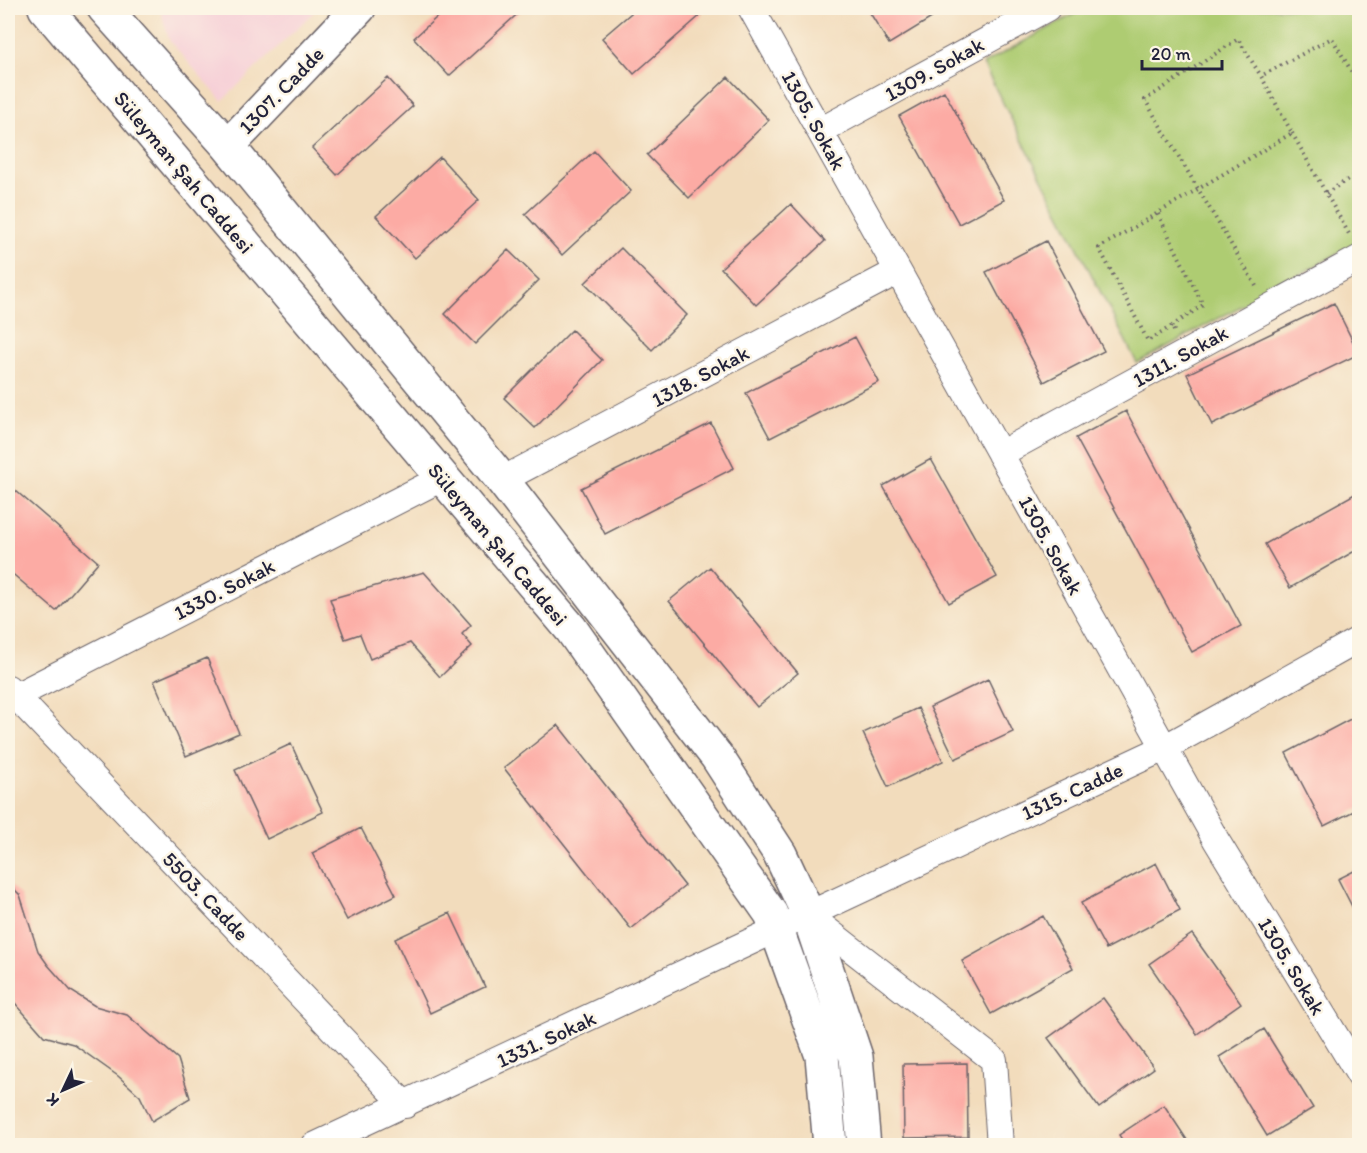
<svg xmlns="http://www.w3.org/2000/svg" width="1367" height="1153" font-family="Itim,sans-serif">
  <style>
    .built { fill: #f6cfd7 }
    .green { fill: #aecc72; stroke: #687756; stroke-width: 1.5 }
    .building { fill: #fcaba4 }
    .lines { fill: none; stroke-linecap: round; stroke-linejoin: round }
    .street-casing { stroke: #6b6368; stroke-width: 28 }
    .secondary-casing { stroke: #6b6368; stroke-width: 36 }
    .path { stroke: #6b6368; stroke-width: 4; stroke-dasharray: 1.5 4.5; stroke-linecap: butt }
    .street { stroke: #fff; stroke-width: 26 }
    .secondary { stroke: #fff; stroke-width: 33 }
    .labels { text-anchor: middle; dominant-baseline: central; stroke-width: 5; stroke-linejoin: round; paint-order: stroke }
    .street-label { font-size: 21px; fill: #22223b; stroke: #fcf5e5 }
  </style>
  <rect width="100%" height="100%" fill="#fcf5e5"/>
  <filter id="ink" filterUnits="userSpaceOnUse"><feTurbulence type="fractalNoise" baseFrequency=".0167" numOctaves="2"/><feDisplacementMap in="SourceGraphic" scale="12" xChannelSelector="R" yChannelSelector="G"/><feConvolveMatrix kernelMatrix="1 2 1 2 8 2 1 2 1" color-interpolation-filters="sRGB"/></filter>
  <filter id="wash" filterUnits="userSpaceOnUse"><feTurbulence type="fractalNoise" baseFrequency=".008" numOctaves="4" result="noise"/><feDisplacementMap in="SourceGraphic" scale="24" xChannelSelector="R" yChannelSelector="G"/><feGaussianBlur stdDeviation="1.35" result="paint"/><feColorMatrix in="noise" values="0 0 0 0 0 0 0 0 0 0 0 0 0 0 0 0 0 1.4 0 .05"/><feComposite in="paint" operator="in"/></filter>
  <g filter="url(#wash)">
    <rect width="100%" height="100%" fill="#f2dcbc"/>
    <path class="built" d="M 160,8 L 318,8 L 222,101 L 169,40 Z"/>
    <path class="green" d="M 1085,8 L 1359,8 L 1359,242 L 1137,363 L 983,64 Z"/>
    <g id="blocks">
      <path class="building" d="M 447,8 L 524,8 L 449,76 L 414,38 Z
        M 637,8 L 696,8 L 702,14 L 634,74 L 602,38 Z
        M 867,8 L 948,8 L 889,44 Z
        M 728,77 L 769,120 L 689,198 L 647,155 Z
        M 388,78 L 413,106 L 337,175 L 312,148 Z
        M 944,91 L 1004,200 L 959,224 L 899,116 Z
        M 594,151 L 631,191 L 562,255 L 525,214 Z
        M 440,157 L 479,200 L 415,258 L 376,216 Z
        M 791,204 L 825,241 L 756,305 L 721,268 Z
        M 1046,241 L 1104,351 L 1044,382 L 986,272 Z
        M 621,248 L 687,315 L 652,350 L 585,283 Z
        M 508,250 L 539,280 L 475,344 L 445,314 Z
        M 1334,303 L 1359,354 L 1212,425 L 1187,374 Z
        M 572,330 L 602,360 L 535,428 L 504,398 Z
        M 855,337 L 879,382 L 770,438 L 746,393 Z
        M 1126,411 L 1241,626 L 1192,652 L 1076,438 Z
        M 711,423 L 734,468 L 605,534 L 581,488 Z
        M 931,459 L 997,577 L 949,603 L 883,486 Z
        M 8,484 L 98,562 L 56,611 L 8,570 Z
        M 1360,491 L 1360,548 L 1290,588 L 1265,544 Z
        M 710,567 L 798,673 L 757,707 L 669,601 Z
        M 424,572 L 471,625 L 462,634 L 472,646 L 440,677 L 410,643 L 370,659 L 360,634 L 345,639 L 330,599 Z
        M 207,658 L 239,733 L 186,756 L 154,681 Z
        M 988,679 L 1013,732 L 955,759 L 930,707 Z
        M 918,708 L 943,761 L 888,787 L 863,733 Z
        M 1360,714 L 1360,808 L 1324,826 L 1286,753 Z
        M 558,725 L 685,886 L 631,929 L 504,768 Z
        M 291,744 L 323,812 L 267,839 L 235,770 Z
        M 361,828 L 396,895 L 347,920 L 312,853 Z
        M 1156,863 L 1180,910 L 1106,949 L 1081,903 Z
        M 1360,868 L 1360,922 L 1338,879 Z
        M 8,883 L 20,895 L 38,951 L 48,965 L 71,991 L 95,1006 L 127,1015 L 178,1059 L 190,1098 L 152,1121 L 140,1096 L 118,1076 L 73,1044 L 44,1036 L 8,995 Z
        M 450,913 L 485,987 L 430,1013 L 395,939 Z
        M 1043,916 L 1073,968 L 991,1014 L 962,961 Z
        M 1192,934 L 1241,1003 L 1197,1034 L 1149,964 Z
        M 1103,998 L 1154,1068 L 1099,1108 L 1048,1038 Z
        M 1264,1029 L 1313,1108 L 1267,1136 L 1219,1057 Z
        M 967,1063 L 968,1137 L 904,1138 L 903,1064 Z
        M 1164,1105 L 1191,1146 L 1126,1146 L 1119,1135 Z"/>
    </g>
  </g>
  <g filter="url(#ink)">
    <use href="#blocks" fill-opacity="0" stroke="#6b6368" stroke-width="1.5"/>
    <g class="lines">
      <g class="street-casing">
        <path id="street" d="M 751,8 L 1216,840 L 1360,1076
          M 820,131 L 1047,8
          M 1000,454 L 1360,258
          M 502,480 L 898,271
          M 8,688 L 405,1105
          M 8,700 L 442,478
          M 809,916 L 994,1060 L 1000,1146
          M 314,1146 L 1164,748 L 1360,639"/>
      </g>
      <g class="secondary-casing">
        <path id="secondary" d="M 45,8 L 571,629 L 771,914 L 822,1056 L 830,1146
          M 104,8 L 228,146 L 502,480 L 717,757 L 780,854 L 809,916 L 856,1057 L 864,1146
          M 228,146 L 359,8"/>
      </g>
      <path class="path" d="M 1292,133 L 1349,234
        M 1326,193 L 1360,172
        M 1158,214 L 1203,305 L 1172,326
        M 1256,286 L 1145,100 L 1238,39 L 1261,76
        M 1174,331 L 1172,326 L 1148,341 L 1099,248 L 1292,133 L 1261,76 L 1332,38 L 1360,86"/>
      <use href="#street" class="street"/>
      <use href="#secondary" class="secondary"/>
    </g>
  </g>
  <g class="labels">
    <g class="street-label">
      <text transform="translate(934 69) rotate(-29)">1309. Sokak</text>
      <text transform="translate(281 90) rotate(-46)">1307. Cadde</text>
      <text transform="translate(814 120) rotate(61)">1305. Sokak</text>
      <text transform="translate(184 172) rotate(50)">Süleyman Şah Caddesi</text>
      <text transform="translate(1180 356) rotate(-29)">1311. Sokak</text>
      <text transform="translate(700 376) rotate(-28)">1318. Sokak</text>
      <text transform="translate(498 544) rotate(50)">Süleyman Şah Caddesi</text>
      <text transform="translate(1051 545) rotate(61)">1305. Sokak</text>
      <text transform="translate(224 589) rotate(-27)">1330. Sokak</text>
      <text transform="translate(1072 791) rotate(-25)">1315. Cadde</text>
      <text transform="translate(206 896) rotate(46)">5503. Cadde</text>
      <text transform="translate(1292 966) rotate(59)">1305. Sokak</text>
      <text transform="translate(546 1039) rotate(-25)">1331. Sokak</text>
    </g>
  </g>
  <rect width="1367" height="1153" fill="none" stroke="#fcf5e5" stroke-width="30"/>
  <g transform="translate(63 1090) rotate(226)" stroke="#fcf5e5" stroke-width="4.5" paint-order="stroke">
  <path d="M0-4.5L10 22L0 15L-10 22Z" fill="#22223b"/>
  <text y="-9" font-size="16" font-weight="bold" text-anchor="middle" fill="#22223b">K</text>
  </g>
  <path d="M1142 60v9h80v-9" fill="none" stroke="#22223b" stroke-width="3"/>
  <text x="1151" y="60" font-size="18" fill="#22223b" stroke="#fcf5e5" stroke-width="4.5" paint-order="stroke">20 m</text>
</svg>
